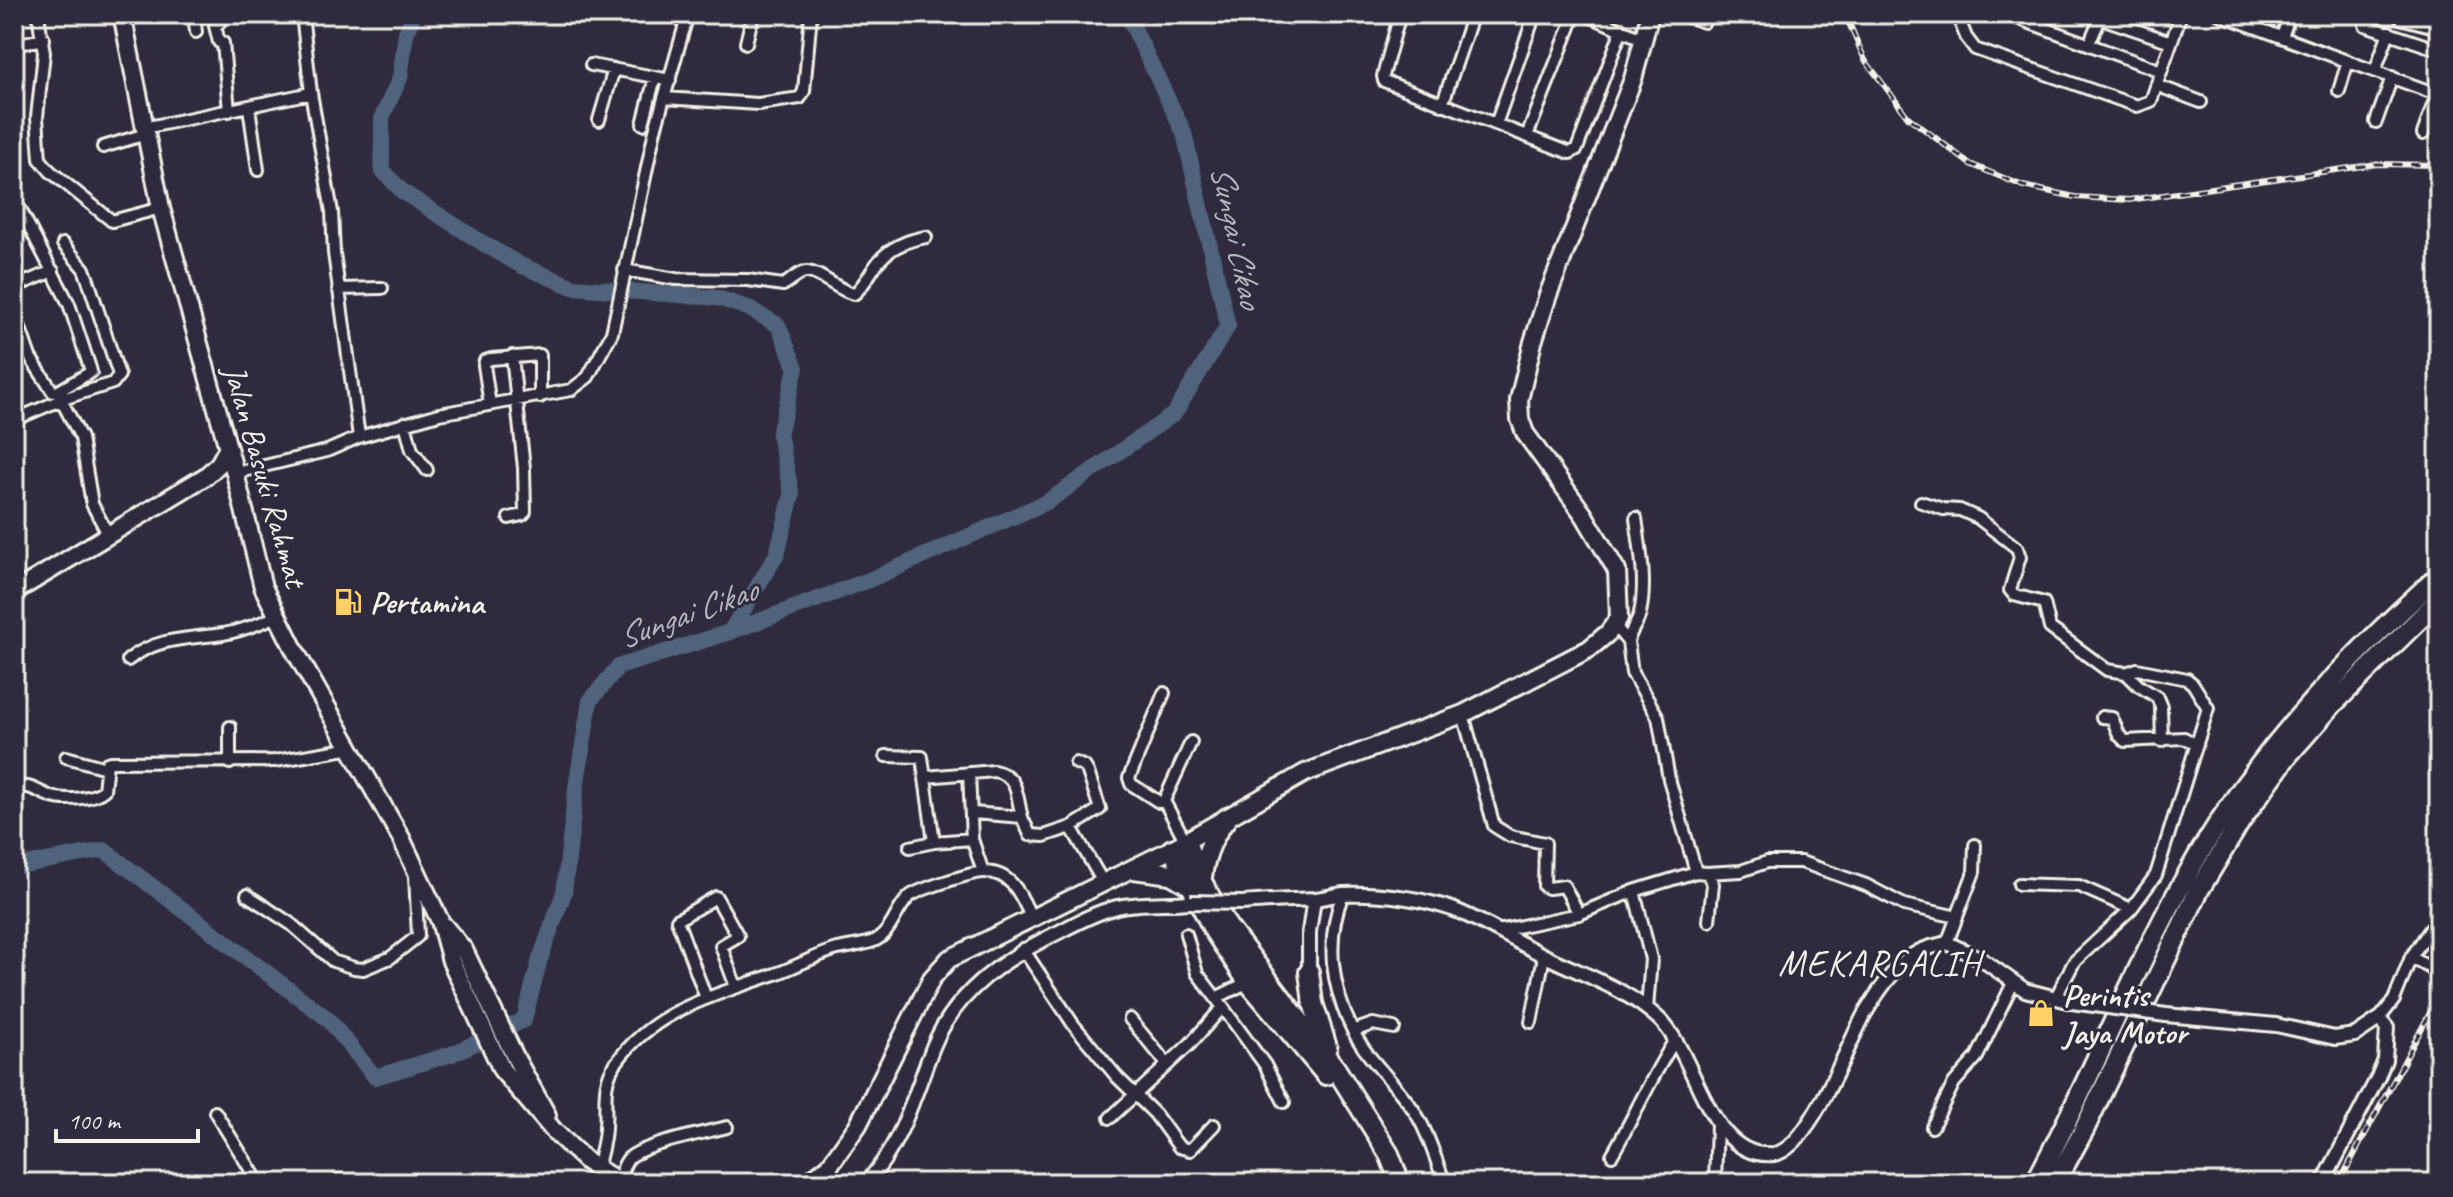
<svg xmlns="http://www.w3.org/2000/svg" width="2453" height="1197" font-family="Caveat,sans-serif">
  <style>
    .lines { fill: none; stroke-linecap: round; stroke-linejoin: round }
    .river { stroke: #50647b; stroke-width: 16 }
    .minor-casing { stroke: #f4f1e8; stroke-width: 16 }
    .tertiary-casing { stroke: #f4f1e8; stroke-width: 18 }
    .trunk-casing { stroke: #f4f1e8; stroke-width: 22 }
    .motorway-casing { stroke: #f4f1e8; stroke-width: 24 }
    .minor { stroke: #2f2a3d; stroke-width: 10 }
    .tertiary { stroke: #2f2a3d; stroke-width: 12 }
    .trunk { stroke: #2f2a3d; stroke-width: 16 }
    .motorway { stroke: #2f2a3d; stroke-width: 18 }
    .rail-casing { stroke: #f4f1e8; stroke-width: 6 }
    .rail { stroke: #2f2a3d; stroke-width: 3; stroke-dasharray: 9; stroke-linecap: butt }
    .tertiary-bridge-casing { stroke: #f4f1e8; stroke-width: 18; stroke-linecap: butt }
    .tertiary-bridge { stroke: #2f2a3d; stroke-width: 12 }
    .labels { text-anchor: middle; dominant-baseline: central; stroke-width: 6; stroke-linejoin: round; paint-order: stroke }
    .street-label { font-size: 32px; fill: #f4f1e8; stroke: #2f2a3d }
    .poi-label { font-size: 32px; font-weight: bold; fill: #f4f1e8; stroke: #2f2a3d; text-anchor: start }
    .water-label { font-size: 34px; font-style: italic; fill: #b2b9bc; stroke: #2f2a3d }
    .quarter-label { font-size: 36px; letter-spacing: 2px; fill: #f4f1e8; stroke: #2f2a3d }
  </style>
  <rect width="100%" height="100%" fill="#2f2a3d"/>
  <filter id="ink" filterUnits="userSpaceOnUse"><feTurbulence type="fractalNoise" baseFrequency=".0125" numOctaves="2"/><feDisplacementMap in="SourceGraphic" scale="16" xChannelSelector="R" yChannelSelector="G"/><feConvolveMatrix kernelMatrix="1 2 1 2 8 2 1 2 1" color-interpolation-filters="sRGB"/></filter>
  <g filter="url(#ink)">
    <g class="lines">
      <path class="river" d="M 414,14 L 406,33 L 400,78 L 382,117 L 382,170 L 403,192 L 481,242 L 520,265 L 573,287 L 718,298 L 748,308 L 778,325 L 796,368 L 779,434 L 792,495 L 777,554 L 730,632
        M 14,867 L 104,850 L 328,1019 L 375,1077 L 452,1054 L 524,1020 L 540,959 L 564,893 L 576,788 L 590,701 L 618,667 L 730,632 L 869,580 L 1047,502 L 1174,414 L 1228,326 L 1184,133 L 1127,14"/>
      <g class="minor-casing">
        <path id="minor" d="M 38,14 L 44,53 L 37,117 L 40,159 L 50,171 L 112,221 L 161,208
          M 194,14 L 196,32
          M 217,14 L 219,23 L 215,26 L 219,42 L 223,43 L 229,111
          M 1400,14 L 1383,76 L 1384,81 L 1570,153 L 1577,149 L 1622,29
          M 1585,14 L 1644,40
          M 1679,14 L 1704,22
          M 1957,14 L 1966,37 L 1975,49 L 2137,106 L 2151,101 L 2181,14
          M 2006,14 L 2161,71
          M 2219,14 L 2439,95
          M 2101,18 L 2171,42
          M 2400,18 L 2439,28
          M 2365,25 L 2439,50
          M 2092,37 L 2102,14
          M 2282,37 L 2290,14
          M 746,43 L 753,14
          M 14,45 L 44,39
          M 591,65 L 670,80
          M 2375,71 L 2389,32
          M 2156,85 L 2201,102
          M 2339,91 L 2348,61
          M 664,98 L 758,104 L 800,98 L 804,91 L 811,14
          M 1442,105 L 1473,14
          M 249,107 L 258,170
          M 599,120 L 614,69
          M 2376,122 L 2392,77
          M 643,124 L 655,77
          M 1496,124 L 1535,14
          M 144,128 L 311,93
          M 2423,134 L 2437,94
          M 1527,136 L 1575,14
          M 103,147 L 146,134
          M 20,209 L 69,304 L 90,368 L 91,372 L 57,392
          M 624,270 L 676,279 L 748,280 L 783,285 C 791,281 799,272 806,272 C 818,271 839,291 854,294 C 865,285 870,272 879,261 C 891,247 908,240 926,237
          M 14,287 L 53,271
          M 338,289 L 382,288
          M 14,311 L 30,357 L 53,392 L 57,392 L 81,438 L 92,504 L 108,534
          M 490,405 L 484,365 L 485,361 L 491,359 L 540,355 L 540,397
          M 14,420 L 63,399 L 113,383 L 119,375 L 88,280 L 84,269 L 63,244
          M 405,423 L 412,450 L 427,470
          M 359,437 L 439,414 L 571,390 L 588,377 L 612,333 L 655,130 L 688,14
          M 235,473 L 327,451 L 359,437 L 334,253 L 332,212 L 311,93 L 302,14
          M 1921,502 L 1943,509 L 1960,510 L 1978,518 L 2017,548 L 2020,557 L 2010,590 L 2014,595 L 2044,603 L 2050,628 L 2107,670 L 2126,673 L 2137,669 L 2187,679 L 2193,684 L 2208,708 L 2156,875 L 2131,909 L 2074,962 L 2055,999
          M 509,518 L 522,515 L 525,512 L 524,468 L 512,356
          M 1615,626 L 1628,642 L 1632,673 L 1658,717 L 1669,779 L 1696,872
          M 1628,642 C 1630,630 1638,624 1640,613 C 1647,582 1640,549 1636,518
          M 128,660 C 157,637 188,639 223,634 C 242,631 259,624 277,616
          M 2126,673 L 2139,686 L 2157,697 L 2161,707 L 2162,741
          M 1164,693 L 1129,778 L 1131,784 L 1159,802 L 1164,801
          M 1463,714 L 1494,826 L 1510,836 L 1545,843 L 1544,886 L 1549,888 L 1564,886 L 1579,914 L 1634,891 L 1651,959 L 1647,1009
          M 2102,717 L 2112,718 L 2119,735 L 2125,741 L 2184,738 L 2195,744
          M 886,756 L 922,757 L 934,842 L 972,839 L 983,872
          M 66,757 L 106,768
          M 230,763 L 230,727
          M 1076,763 L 1085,767 L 1088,772 L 1100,809 L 1071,827 L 1104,884
          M 969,773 L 972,839
          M 926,777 L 994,771 C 1020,776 1016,797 1022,817 C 1024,823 1028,829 1030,835 L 1044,836 L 1071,827
          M 14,788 C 30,783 37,792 52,797 C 65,801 94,799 104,790 L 107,763 L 110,762 L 275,761 L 352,748
          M 973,813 L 1022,817
          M 1186,842 L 1164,801 L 1191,742
          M 910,847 L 934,842
          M 1707,873 L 1741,871 L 1767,862 L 1801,862 L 1866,885 L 1904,905 L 1957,917
          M 2019,884 L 2079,886 L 2131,909
          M 1634,891 L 1696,872 L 1707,873 L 1713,884 L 1709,921
          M 1343,894 C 1325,939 1331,987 1353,1031 C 1368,1060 1395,1083 1413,1109 C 1428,1131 1435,1159 1445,1183
          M 247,895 L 291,924 L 333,961 L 354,968 L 363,969 L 390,958 L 418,936 L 415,875
          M 1498,931 L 1579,914
          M 1186,934 L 1197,973 L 1216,998
          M 1947,943 L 1974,872 L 1975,845
          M 1023,949 L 1073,1024 L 1117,1077 L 1155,1114 L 1179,1147 L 1190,1150 L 1214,1125
          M 2411,957 L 2439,973
          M 1248,982 L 1216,998 L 1265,1065 L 1284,1102
          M 706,998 L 677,920 L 716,897 L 738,936 L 721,946 L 736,987
          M 1130,1019 L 1167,1064
          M 2379,1019 L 2394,1000 L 2411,957 L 2439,917
          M 1531,1022 L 1544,956
          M 1353,1031 L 1373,1024 L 1394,1028
          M 215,1112 L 259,1183
          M 1110,1118 L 1190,1044 L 1223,1007
          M 1932,1127 L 1954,1083 L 1977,1057 L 2013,983
          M 1612,1155 C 1634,1117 1651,1077 1675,1040
          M 597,1169 C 600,1156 605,1141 605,1127 C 607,1104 601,1083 616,1063 C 655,1008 718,995 778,973 C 797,966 815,956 834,950 C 848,946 863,946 876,940 C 892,932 896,909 909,897 C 916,890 973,872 984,872 C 1013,872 1021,896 1032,919
          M 339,1180 L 340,1183
          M 619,1182 C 621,1174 623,1164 629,1158 C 645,1144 704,1133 727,1127
          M 1715,1183 L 1717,1124"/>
      </g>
      <g class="tertiary-casing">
        <path id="tertiary" d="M 1242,903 C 1266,901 1290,900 1315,899 C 1325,898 1334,895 1344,894 C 1380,893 1418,898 1452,909 C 1484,921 1513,940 1543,955 C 1583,975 1626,988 1659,1019 C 1697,1054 1708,1161 1774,1154 C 1809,1149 1847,1046 1864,1015 C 1877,993 1892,970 1913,955 C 1923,948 1935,946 1947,943 L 1981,959 L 2025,990 L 2072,1002
          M 1309,972 L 1309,932 L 1314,899
          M 2166,1015 L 2276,1025 L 2335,1038 L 2355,1035 L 2379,1019 L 2387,1028 L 2385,1060 L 2378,1077 L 2323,1183
          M 588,1183 L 608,1174
          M 866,1183 C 902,1144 914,1095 933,1047 C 956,990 1007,957 1061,931 C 1078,922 1097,912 1117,907 C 1140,902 1166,904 1190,902"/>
      </g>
      <g class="trunk-casing">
        <path id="trunk" d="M 122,14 L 161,208 L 235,473 L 263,587 L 295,651 L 401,838 L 440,921 L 451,961 L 502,1070 L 554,1131 L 587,1162 L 621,1183
          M 14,592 L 206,476 L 219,464 L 228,448
          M 443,925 L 464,950 L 516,1059 L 547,1115
          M 807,1183 L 829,1166 L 858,1125 L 932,978 L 949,959 L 1172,849 L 1305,773 L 1463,714 L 1589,649 L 1608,633 L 1619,618 L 1617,571 L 1584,515 L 1525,433 L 1520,419 L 1519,400 L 1533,342 L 1548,295 L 1633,79 L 1650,14"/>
      </g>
      <g class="motorway-casing">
        <path id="motorway" d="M 1186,842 L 1201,880 L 1227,926 L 1336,1069 L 1389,1154 L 1400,1183
          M 1172,849 L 1214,931 L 1248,982 L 1326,1075
          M 1134,869 L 1171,874 L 1191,886
          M 1202,877 C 1205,854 1212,836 1227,818
          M 1309,972 L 1313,1003 L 1327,1047
          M 2035,1183 C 2089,1085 2128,980 2183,882 C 2248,763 2338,666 2439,576
          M 2055,1183 L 2084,1130 L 2199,890 L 2240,822 L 2287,756 L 2332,705 L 2439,600"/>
      </g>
      <use href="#minor" class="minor"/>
      <use href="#tertiary" class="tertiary"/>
      <use href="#trunk" class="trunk"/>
      <use href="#motorway" class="motorway"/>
      <g class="rail-casing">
        <path id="rail" d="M 1845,14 L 1865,60 L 1908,117 L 1970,164 L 2023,186 L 2075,197 L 2129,200 L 2377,164 L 2439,165
          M 2339,1183 L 2439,996"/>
      </g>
      <use href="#rail" class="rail"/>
      <g class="tertiary-bridge-casing">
        <path id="tertiary-bridge" d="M 1190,902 L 1242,903
          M 2072,1002 L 2166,1015"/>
      </g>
      <use href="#tertiary-bridge" class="tertiary-bridge"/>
    </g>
  </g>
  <defs>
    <g id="fuel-bare" transform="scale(2.16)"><path d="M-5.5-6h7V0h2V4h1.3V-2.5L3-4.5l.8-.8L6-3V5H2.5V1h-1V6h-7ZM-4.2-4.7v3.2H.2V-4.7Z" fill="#ffd166" stroke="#2f2a3d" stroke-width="2.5" paint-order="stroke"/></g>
    <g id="shop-bare" transform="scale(2.16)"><path d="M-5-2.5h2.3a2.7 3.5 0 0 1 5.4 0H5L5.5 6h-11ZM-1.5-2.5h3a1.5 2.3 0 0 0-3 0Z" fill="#ffd166" stroke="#2f2a3d" stroke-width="2.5" paint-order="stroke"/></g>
  </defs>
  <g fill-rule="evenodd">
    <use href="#fuel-bare" x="348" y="602"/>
    <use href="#shop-bare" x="2041" y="1013"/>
  </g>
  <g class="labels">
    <g class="street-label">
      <text transform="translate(265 476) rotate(74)">Jalan Basuki Rahmat</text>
    </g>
    <g class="poi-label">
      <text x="370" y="602">Pertamina</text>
      <text x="2063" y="995">Perintis<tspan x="2063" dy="37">Jaya Motor</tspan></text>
    </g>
    <g class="water-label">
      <text transform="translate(1237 236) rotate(78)">Sungai Cikao</text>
      <text transform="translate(687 613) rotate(-20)">Sungai Cikao</text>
    </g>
    <g class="quarter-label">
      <text x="1880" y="963">MEKARGALIH</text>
    </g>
  </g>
  <rect width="2453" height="1197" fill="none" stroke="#2f2a3d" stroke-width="48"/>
  <rect x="24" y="24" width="2405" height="1149" fill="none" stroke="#f4f1e8" stroke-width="3" filter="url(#ink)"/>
  <path d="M56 1129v12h142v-12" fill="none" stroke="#f4f1e8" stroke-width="4"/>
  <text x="68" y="1129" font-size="24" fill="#f4f1e8" stroke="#2f2a3d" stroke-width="6" paint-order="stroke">100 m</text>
</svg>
